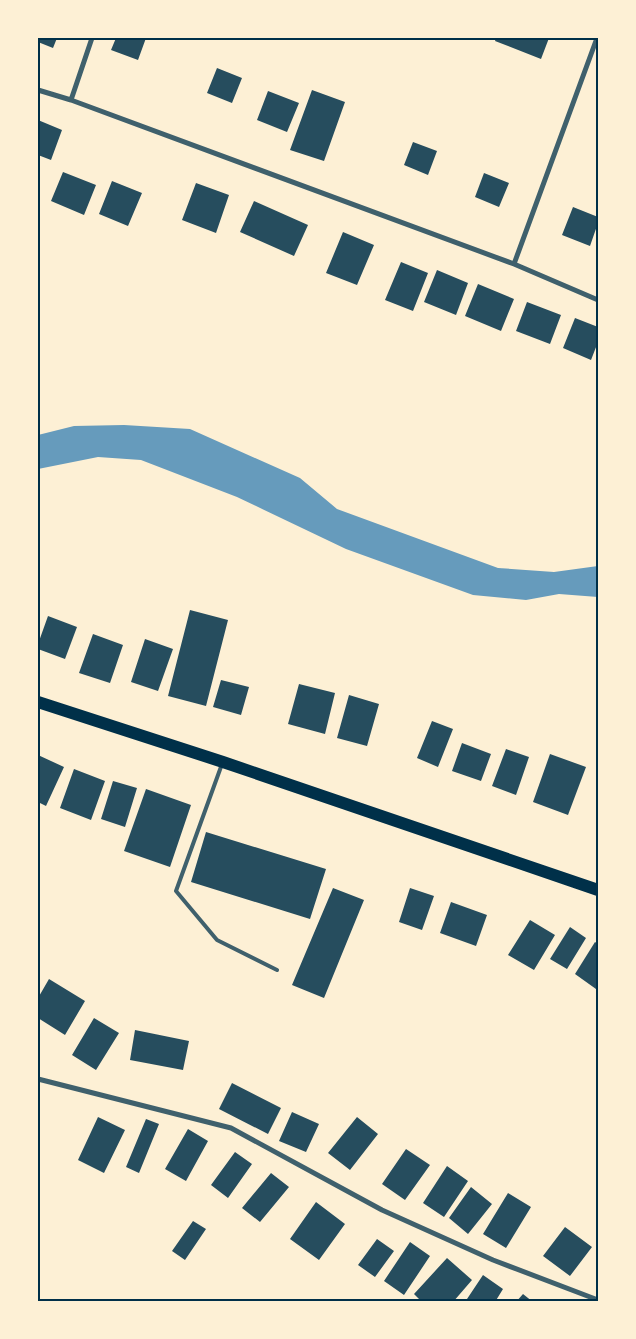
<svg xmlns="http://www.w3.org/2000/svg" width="636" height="1339" font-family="'Crimson Pro',serif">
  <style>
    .water { fill: #669bbc }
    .building { fill: #264d5e }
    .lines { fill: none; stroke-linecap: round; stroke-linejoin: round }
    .service { stroke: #3f606c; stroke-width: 4 }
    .minor { stroke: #3f606c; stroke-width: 5 }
    .primary { stroke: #003049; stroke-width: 12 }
    .neatline { fill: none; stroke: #003049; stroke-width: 2 }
  </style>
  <rect width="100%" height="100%" fill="#fdf0d5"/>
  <path class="water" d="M 124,425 L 190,429 L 300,478 L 337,509 L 498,568 L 554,572 L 598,566 L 598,597 L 559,594 L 526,600 L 473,595 L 346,549 L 237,497 L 141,460 L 98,457 L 38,469 L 38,435 L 74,426 Z"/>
  <path class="building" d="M 38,38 L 57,38 L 53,48 L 38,42 Z
    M 116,38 L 146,38 L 138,60 L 111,50 Z
    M 496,38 L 549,38 L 541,59 L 495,41 Z
    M 217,68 L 242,78 L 232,103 L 207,93 Z
    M 312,90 L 345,102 L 324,161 L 290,150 Z
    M 268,91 L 299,103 L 287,132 L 257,120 Z
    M 38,120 L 62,130 L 51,160 L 38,155 Z
    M 413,142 L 437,151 L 428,175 L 404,165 Z
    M 63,172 L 96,185 L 84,215 L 51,201 Z
    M 484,173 L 509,183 L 499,207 L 475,197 Z
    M 112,181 L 142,193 L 128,226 L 99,214 Z
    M 196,183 L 229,195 L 216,233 L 182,220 Z
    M 254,201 L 308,225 L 294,256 L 240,232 Z
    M 573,207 L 598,217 L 598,223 L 590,246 L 562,235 Z
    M 343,232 L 374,245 L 357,285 L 326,273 Z
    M 401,262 L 428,273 L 413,311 L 385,300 Z
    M 437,270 L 468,283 L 456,315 L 424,302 Z
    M 478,284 L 514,299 L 501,331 L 465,316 Z
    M 527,302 L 561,315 L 550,344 L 516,331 Z
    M 575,318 L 598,327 L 598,342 L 591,360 L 563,348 Z
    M 190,610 L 228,620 L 206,706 L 168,696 Z
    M 48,616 L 77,627 L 65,659 L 38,649 L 38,644 Z
    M 93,634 L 123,645 L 110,683 L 79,673 Z
    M 145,639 L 173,649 L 158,691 L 131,682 Z
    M 221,680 L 249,687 L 241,715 L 213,707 Z
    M 299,684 L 335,693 L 325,734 L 288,724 Z
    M 349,695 L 379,704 L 367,746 L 337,738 Z
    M 432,721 L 453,729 L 438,767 L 417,758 Z
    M 462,743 L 491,754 L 481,781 L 452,771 Z
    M 506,749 L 529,757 L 516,795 L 492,786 Z
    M 550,754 L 586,767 L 568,815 L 533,802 Z
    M 38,755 L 64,767 L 46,806 L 38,802 Z
    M 74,769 L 105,781 L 91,820 L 60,808 Z
    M 113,781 L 137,788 L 125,827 L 101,819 Z
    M 146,789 L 191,805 L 170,867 L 124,851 Z
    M 206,832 L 326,869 L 310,919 L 191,882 Z
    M 333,888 L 364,900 L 324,998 L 292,985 Z
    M 410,888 L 434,896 L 422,930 L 399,922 Z
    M 451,902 L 487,915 L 476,946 L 440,933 Z
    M 530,920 L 555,935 L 534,970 L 508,955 Z
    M 570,927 L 586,938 L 567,969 L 550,959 Z
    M 595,942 L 598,944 L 598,986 L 596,989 L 575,974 Z
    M 49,979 L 85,1001 L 65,1035 L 38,1018 L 38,998 Z
    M 94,1018 L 119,1033 L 96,1070 L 72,1055 Z
    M 135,1030 L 189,1041 L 183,1070 L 130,1060 Z
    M 232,1083 L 281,1108 L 268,1134 L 219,1109 Z
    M 292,1112 L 319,1124 L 306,1152 L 279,1141 Z
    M 98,1117 L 125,1130 L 104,1173 L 78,1160 Z
    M 357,1117 L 378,1134 L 350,1170 L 328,1153 Z
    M 146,1119 L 159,1124 L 139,1173 L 126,1167 Z
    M 188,1129 L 208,1141 L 186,1181 L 165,1169 Z
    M 406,1149 L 430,1165 L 405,1200 L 382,1184 Z
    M 235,1152 L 252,1164 L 228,1198 L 211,1185 Z
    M 447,1166 L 468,1181 L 444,1217 L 423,1203 Z
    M 271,1173 L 289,1187 L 260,1222 L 242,1208 Z
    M 471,1187 L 492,1204 L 468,1234 L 449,1218 Z
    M 508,1193 L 531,1207 L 506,1248 L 483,1234 Z
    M 316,1202 L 345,1224 L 319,1260 L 290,1239 Z
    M 193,1221 L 206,1229 L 185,1260 L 172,1251 Z
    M 565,1227 L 592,1247 L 570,1276 L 543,1256 Z
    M 377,1239 L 394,1251 L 375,1277 L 358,1265 Z
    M 410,1242 L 430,1256 L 404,1295 L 384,1281 Z
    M 447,1258 L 472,1280 L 453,1302 L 422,1302 L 414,1294 Z
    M 483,1275 L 503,1289 L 495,1302 L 465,1302 Z
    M 523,1294 L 533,1302 L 516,1302 Z"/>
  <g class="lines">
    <path class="service" d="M 222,764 L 176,891 L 217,940 L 277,970"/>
    <path class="minor" d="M 38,90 L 71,100 L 514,264 L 598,300
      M 71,100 L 92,38
      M 514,264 L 597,38
      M 38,1079 L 231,1128 L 382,1210 L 493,1260 L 598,1300"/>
    <path class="primary" d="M 38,702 L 223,762 L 598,890"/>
  </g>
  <rect width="636" height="1339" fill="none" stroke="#fdf0d5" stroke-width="78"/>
  <rect x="39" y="39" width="558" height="1261" class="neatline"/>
</svg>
